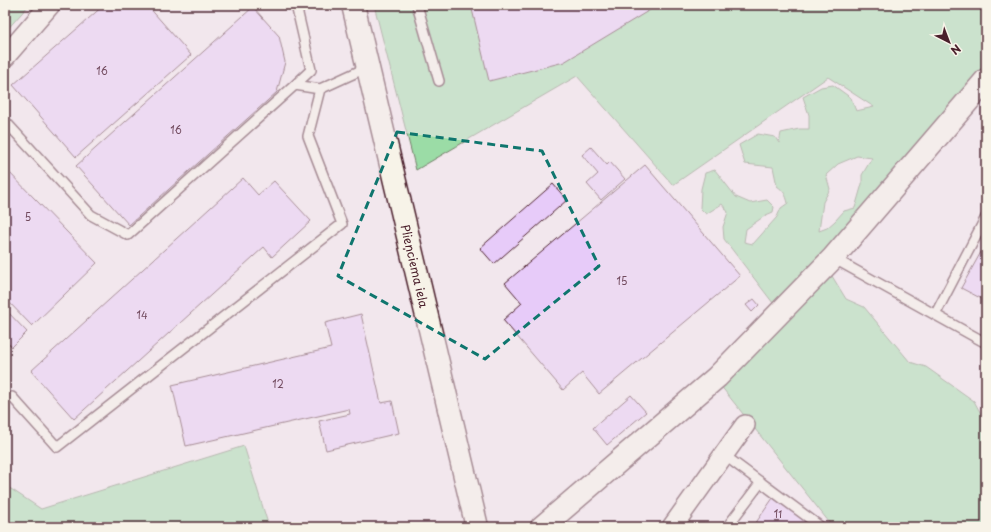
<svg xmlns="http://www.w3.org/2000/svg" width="991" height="532" font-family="'Playpen Sans',sans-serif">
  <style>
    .green { fill: #9bdca6; stroke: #727e68; fill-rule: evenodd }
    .building { fill: #e7cbf9; stroke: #4a1f2b }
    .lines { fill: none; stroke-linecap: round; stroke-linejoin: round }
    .service-casing { stroke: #4a1f2b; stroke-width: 12 }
    .minor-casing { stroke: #4a1f2b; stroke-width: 22 }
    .tertiary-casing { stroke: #4a1f2b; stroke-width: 25 }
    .secondary-casing { stroke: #4a1f2b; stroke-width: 25 }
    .service { stroke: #f7f3e8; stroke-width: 9 }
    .minor { stroke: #f7f3e8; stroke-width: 19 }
    .tertiary { stroke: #f7f3e8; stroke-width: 22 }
    .secondary { stroke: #f7f3e8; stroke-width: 22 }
    .marked { fill: none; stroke: #0f766e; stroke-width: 3; stroke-dasharray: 8 5; stroke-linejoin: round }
    .labels { text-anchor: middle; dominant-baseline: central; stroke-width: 3; stroke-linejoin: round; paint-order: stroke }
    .number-label { font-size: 10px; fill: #714a5e }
    .street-label { font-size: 12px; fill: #4a1f2b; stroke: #f7f3e8 }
  </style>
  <rect width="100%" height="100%" fill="#f2e7ed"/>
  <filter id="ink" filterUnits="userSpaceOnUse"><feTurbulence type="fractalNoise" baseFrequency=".025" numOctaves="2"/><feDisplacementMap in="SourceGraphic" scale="8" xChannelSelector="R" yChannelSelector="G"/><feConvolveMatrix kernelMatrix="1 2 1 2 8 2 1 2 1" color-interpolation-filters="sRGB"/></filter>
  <g filter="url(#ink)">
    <path class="green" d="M 5,5 L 29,5 L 5,32 Z
      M 374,5 L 986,5 L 986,66 L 832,250 L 817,257 L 810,271 L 794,286 L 773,303 L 724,239 L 723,227 L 728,212 L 722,204 L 706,214 L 700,208 L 701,189 L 705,173 L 715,170 L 736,197 L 750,203 L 767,200 L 774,207 L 773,212 L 766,215 L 746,229 L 744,242 L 753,244 L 777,217 L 781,208 L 788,203 C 786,195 784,191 777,186 L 773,167 L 745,164 L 739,145 L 758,134 L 775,137 L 779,143 L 781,133 L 799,129 L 809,129 L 809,115 L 803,97 L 821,87 L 833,85 L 851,98 L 856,111 L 874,107 L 828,77 L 673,185 L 577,76 L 416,170 ZM 857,156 L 872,158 L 862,175 L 862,184 L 855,208 L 844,211 L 835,221 L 827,228 L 819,231 L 823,202 L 830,189 L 826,175 L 838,164 Z
      M 832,276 L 846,299 L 864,307 L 910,362 L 926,367 L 974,401 L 986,423 L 986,527 L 833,527 L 720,385 Z
      M 244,446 L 269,527 L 5,527 L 5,485 L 41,509 Z"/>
    <path class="building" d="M 104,5 L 147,5 L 191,55 L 76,157 L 13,85 Z
      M 471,5 L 658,5 L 564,62 L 489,81 Z
      M 253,7 L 279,36 L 285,62 L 277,92 L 129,225 L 76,166 Z
      M 591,147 L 607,165 L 610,162 L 625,179 L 601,200 L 587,184 L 598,174 L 582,155 Z
      M 645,165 L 740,276 L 599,394 L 582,373 L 563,390 L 503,320 L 522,303 L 505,283 Z
      M 5,168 L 97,263 L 32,326 L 5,298 Z
      M 243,178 L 258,195 L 274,181 L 311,221 L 272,257 L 264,247 L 74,419 L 31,371 Z
      M 553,184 L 567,200 L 494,264 L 480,248 Z
      M 986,243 L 986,301 L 961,288 Z
      M 754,299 L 759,305 L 752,312 L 746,305 Z
      M 5,309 L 27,332 L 12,347 L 5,340 Z
      M 361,314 L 381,403 L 392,401 L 399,433 L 326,450 L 319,421 L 350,414 L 349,409 L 186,446 L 172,385 L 331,348 L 325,323 Z
      M 631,395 L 646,412 L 607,445 L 593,428 Z
      M 773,498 L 813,527 L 753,527 Z"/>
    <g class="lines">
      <g class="service-casing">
        <path id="service" d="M 296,5 L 311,70 L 295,85 L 320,89
          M 417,5 L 439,81
          M 5,121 L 91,215 L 128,235 L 295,85
          M 833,258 L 986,343
          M 935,315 L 986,217
          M 12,397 L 57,447 L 342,224 L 308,136 L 320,89 L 368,67
          M 724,455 L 821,527
          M 727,527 L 761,482"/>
      </g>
      <g class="minor-casing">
        <path id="minor" d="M 5,57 L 50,5
          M 672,527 L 745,425"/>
      </g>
      <g class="tertiary-casing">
        <path id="tertiary" d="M 542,527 L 717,377 L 833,258 L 986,80"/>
      </g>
      <g class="secondary-casing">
        <path id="secondary" d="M 353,5 L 477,527"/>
      </g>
      <use href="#service" class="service"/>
      <use href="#minor" class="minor"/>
      <use href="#tertiary" class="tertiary"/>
      <use href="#secondary" class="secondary"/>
    </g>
  </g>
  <path d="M0 0H991V532H0ZM 397,132 L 542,151 L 599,266 L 485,359 L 338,276 Z" fill="#f2e7ed" fill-opacity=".55" fill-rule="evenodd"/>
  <path class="marked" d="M 397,132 L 542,151 L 599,266 L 485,359 L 338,276 Z"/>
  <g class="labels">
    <g class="number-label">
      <text x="102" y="70">16</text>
      <text x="176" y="129">16</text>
      <text x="28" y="216">5</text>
      <text x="622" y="280">15</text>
      <text x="142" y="314">14</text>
      <text x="278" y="383">12</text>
      <text x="778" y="513">11</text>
    </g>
    <g class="street-label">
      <text transform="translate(415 266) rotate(77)">Plieņciema iela</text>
    </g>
  </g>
  <rect width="991" height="532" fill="none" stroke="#f7f3e8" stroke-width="20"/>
  <rect x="10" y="10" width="971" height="512" fill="none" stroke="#4a1f2b" stroke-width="1.5" filter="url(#ink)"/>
  <g transform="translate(949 42) rotate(138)" stroke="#f7f3e8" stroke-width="3" paint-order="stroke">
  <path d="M0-3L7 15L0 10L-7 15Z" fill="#4a1f2b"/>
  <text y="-6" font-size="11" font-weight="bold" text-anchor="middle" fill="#4a1f2b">N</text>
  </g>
</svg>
